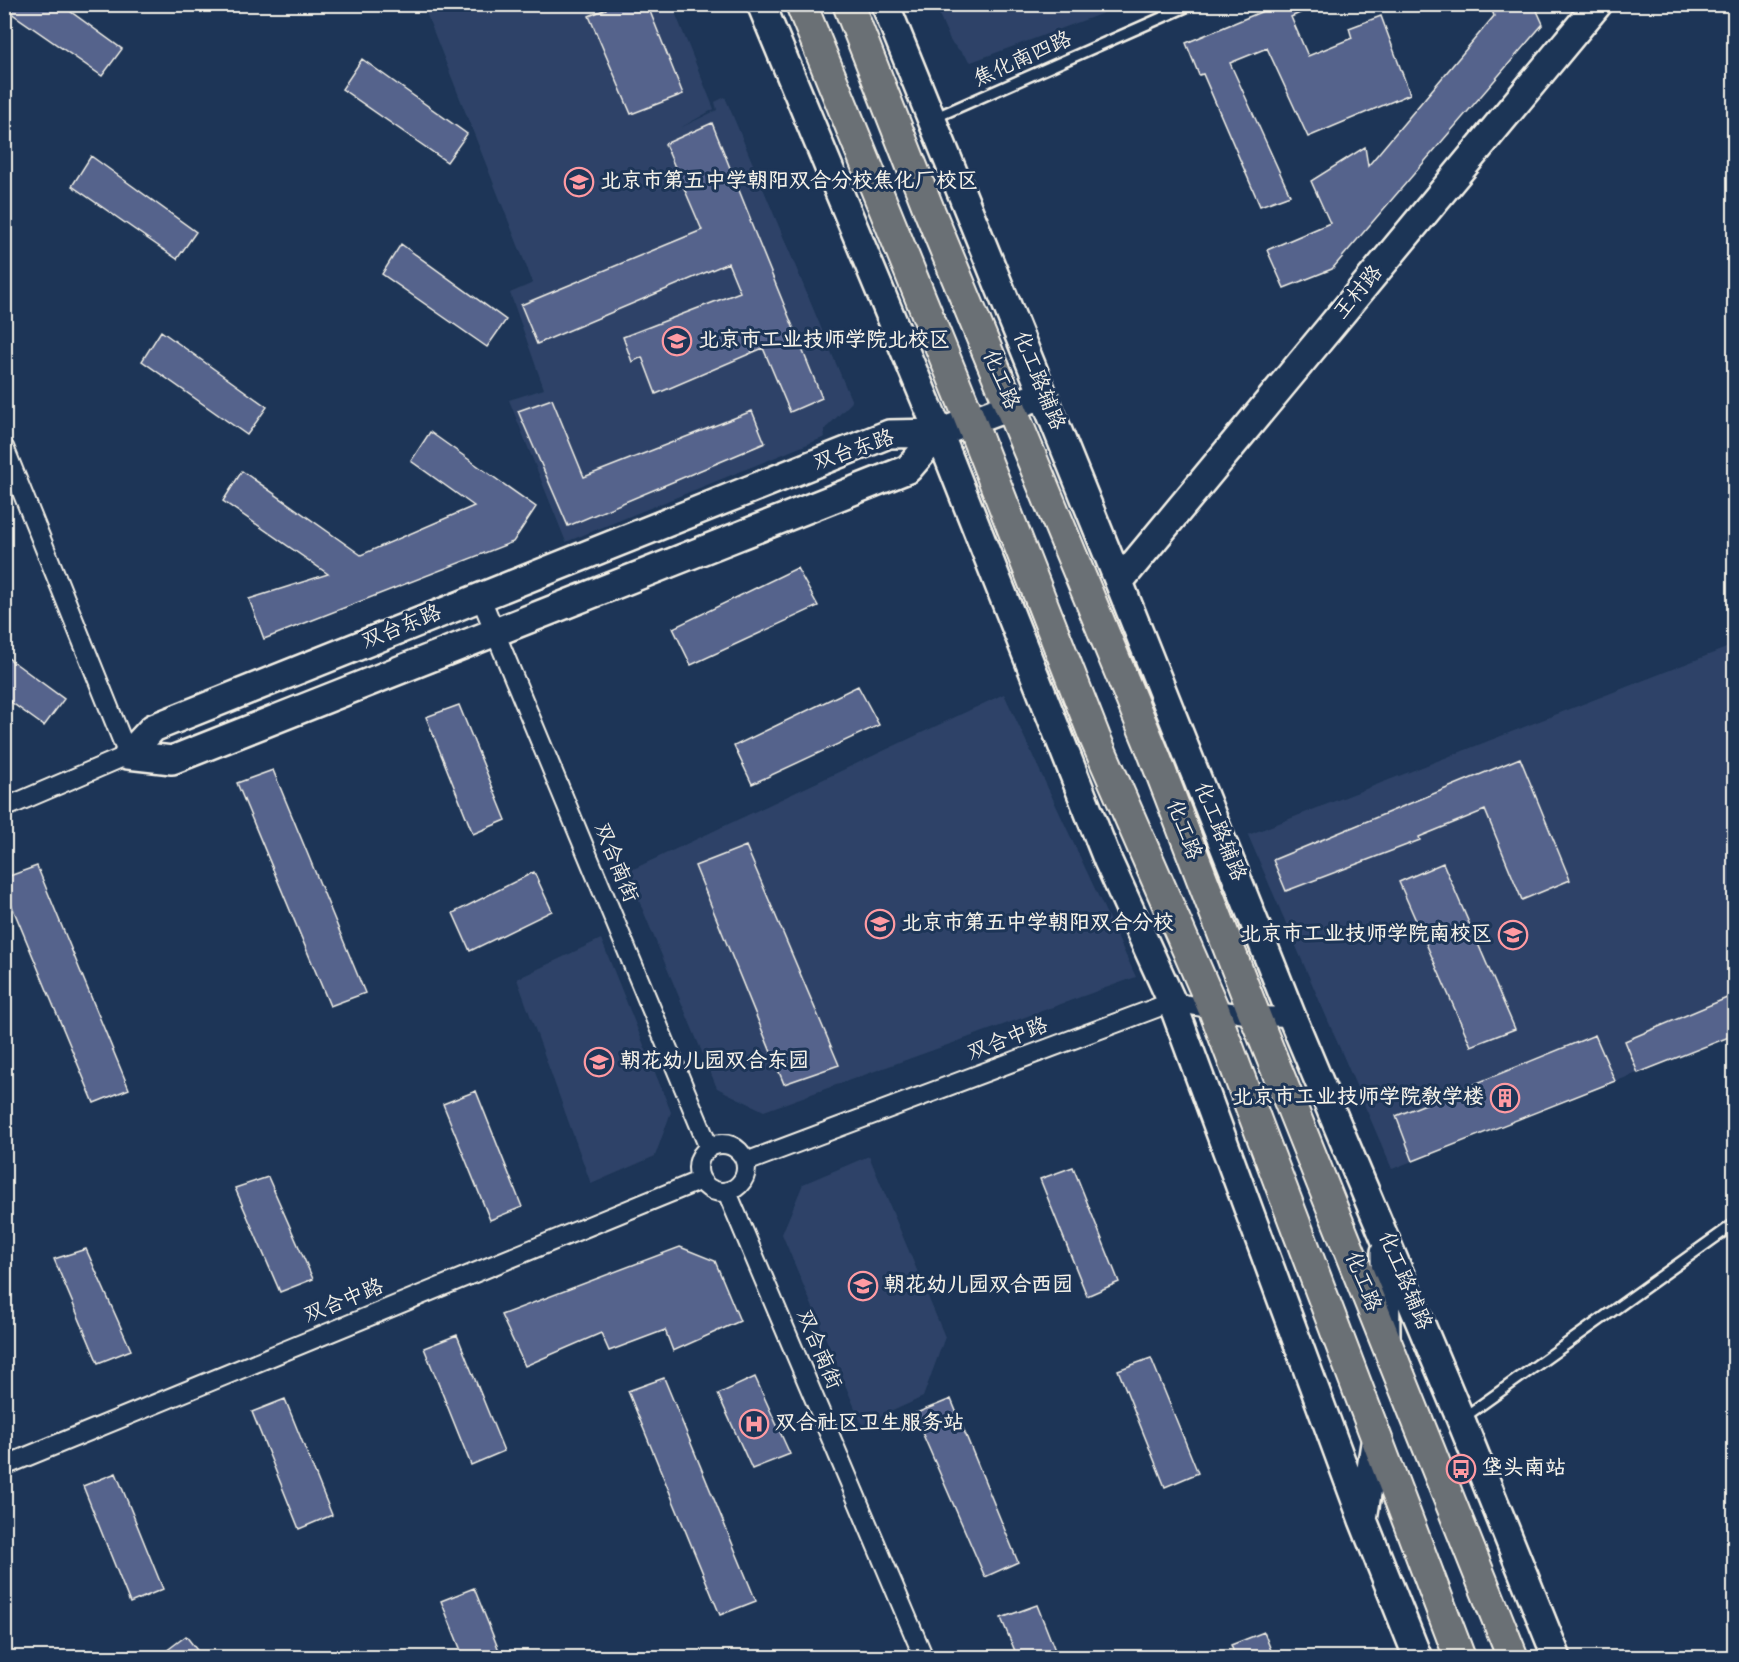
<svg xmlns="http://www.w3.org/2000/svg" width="1739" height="1662" font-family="'Indie Flower','LXGW WenKai TC',sans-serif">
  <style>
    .built { fill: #2e4367 }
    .building { fill: #54648c; stroke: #f4f1e8; stroke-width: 1.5 }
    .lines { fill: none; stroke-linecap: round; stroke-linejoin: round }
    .lane-casing { stroke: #f4f1e8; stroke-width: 14 }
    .street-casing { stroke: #f4f1e8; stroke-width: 22 }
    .secondary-casing { stroke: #f4f1e8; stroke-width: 32 }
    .primary-casing { stroke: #f4f1e8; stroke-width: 34 }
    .lane { stroke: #1d3557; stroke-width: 9 }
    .street { stroke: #1d3557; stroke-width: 18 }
    .secondary { stroke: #1d3557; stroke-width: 27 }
    .primary { stroke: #6b6f75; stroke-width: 30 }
    .labels { text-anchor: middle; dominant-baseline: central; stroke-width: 6; stroke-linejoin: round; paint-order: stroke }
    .street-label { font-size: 21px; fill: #f4f1e8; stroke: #1d3557 }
    .poi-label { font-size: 21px; font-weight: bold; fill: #f4f1e8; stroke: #1d3557; text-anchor: start }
  </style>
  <rect width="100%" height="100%" fill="#1d3557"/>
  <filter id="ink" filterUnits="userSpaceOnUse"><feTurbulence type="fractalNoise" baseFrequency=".0167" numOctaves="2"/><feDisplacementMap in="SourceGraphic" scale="12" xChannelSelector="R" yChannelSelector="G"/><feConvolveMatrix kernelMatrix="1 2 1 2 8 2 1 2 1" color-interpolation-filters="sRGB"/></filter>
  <g filter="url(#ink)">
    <path class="built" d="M 423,5 L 672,5 L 714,109 L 680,128 L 717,110 L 715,102 L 725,97 L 852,402 L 824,430 L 825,437 L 566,542 L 509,400 L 544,389 L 510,293 L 533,283 Z
      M 935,5 L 1125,5 L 971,62 L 951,42 Z
      M 1734,645 L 1734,1035 L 1392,1169 L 1248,835 Z
      M 1004,694 L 1136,977 L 764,1111 L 717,1088 L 627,872 Z
      M 601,939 L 671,1112 L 655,1156 L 591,1184 L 517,979 Z
      M 869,1156 L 945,1337 L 923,1397 L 862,1425 L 782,1234 L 803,1184 Z"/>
    <path class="building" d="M 4,4 L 60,4 L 122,49 L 102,76 L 4,8 Z
      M 604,4 L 647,4 L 683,94 L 631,114 L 589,16 L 606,9 Z
      M 1280,4 L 1320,4 L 1291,17 L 1308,56 L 1352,38 L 1349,28 L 1381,16 L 1410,94 L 1308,137 L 1267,48 L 1230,63 L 1290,195 L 1260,206 L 1203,74 L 1199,75 L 1186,43 Z
      M 1490,4 L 1534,4 L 1543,24 L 1332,269 L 1284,288 L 1267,250 L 1330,223 L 1311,181 L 1365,147 L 1368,166 L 1494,16 Z
      M 362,59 L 467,134 L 447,162 L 342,89 Z
      M 712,123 L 751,220 L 750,221 L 822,398 L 790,412 L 763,348 L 656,394 L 642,357 L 632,362 L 623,337 L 740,292 L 728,263 L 537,344 L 521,305 L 702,230 L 665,144 Z
      M 91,156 L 196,232 L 177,259 L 72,186 Z
      M 401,244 L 506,320 L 487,347 L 382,274 Z
      M 161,331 L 267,407 L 247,435 L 142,361 Z
      M 552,399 L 584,477 L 752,411 L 765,443 L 568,526 L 518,411 Z
      M 430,432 L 536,507 L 513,542 L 264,639 L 249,599 L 328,574 L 223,501 L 242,471 L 361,555 L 474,506 L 411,461 Z
      M 797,568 L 818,606 L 691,665 L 673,628 Z
      M 4,655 L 64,699 L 44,726 L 4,697 Z
      M 858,686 L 879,725 L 752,784 L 734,746 Z
      M 459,705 L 506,820 L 473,834 L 426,717 Z
      M 1520,758 L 1570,880 L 1522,900 L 1485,810 L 1419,837 L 1420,840 L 1286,891 L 1273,860 Z
      M 273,770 L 365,993 L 330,1006 L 237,783 Z
      M 746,846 L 839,1065 L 784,1084 L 695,866 Z
      M 1443,863 L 1515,1029 L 1471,1046 L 1399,882 Z
      M 37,866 L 129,1089 L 94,1103 L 4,887 L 4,878 Z
      M 534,872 L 552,911 L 470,951 L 453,913 Z
      M 1734,995 L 1734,1035 L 1638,1073 L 1625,1041 Z
      M 1595,1035 L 1615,1081 L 1413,1161 L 1396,1116 Z
      M 476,1091 L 522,1207 L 490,1220 L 443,1104 Z
      M 1073,1167 L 1119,1282 L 1087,1296 L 1040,1179 Z
      M 268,1177 L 313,1279 L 280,1292 L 235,1188 Z
      M 680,1247 L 715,1261 L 740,1321 L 673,1351 L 665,1330 L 609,1351 L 601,1333 L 525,1366 L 501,1315 Z
      M 86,1249 L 131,1350 L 98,1363 L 54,1259 Z
      M 457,1335 L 504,1451 L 471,1465 L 424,1348 Z
      M 1151,1358 L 1198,1473 L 1165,1487 L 1118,1370 Z
      M 755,1377 L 790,1454 L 752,1469 L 718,1394 Z
      M 664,1378 L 756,1601 L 720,1615 L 628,1391 Z
      M 285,1399 L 332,1515 L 299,1529 L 252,1412 Z
      M 951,1399 L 1018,1562 L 985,1577 L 914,1414 Z
      M 116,1473 L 163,1589 L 130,1603 L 83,1486 Z
      M 474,1588 L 502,1658 L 464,1658 L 441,1601 Z
      M 1037,1605 L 1058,1658 L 1018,1658 L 1001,1618 Z
      M 1264,1632 L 1274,1658 L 1236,1658 L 1231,1645 Z
      M 186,1636 L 203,1658 L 157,1658 Z"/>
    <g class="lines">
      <g class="lane-casing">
        <path id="lane" d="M 934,118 L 1193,4
          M 1463,1418 L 1734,1224"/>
      </g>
      <g class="street-casing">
        <path id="street" d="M 4,447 L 128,755 L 4,808
          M 480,596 L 709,1148
          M698 1168a24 24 0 1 1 48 0a24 24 0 1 1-48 0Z
          M 746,1162 L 1172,1002 L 1255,1016 L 1292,1017
          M 727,1192 L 924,1658
          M 4,1466 L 701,1180"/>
      </g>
      <g class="secondary-casing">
        <path id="secondary" d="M 761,4 L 939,433 L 1108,861 L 1172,1002 L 1363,1520 L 1418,1658
          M 885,4 L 1119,582 L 1292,1017 L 1461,1420 L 1557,1658
          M 1119,582 L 1598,4
          M 128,755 L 153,728 L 889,434 L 939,433 L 1031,399
          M 128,755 L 172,760 L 908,469 L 939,433
          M 1385,1252 L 1386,1336
          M 1363,1519 L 1376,1437"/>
      </g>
      <g class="primary-casing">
        <path id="primary" d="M 801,4 L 971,422 L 1095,738 L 1214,1010 L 1460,1658
          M 848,4 L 929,210 L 1153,752 L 1255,1016 L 1513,1658"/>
      </g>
      <use href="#lane" class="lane"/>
      <use href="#street" class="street"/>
      <use href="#secondary" class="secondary"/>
      <use href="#primary" class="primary"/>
    </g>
  </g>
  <defs>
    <g id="school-ring" transform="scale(1.5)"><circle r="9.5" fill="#1d3557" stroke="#ff9aa2" stroke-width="1.5"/><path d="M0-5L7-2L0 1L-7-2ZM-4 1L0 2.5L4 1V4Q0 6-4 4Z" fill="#ff9aa2"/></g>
    <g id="university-ring" transform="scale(1.5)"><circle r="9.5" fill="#1d3557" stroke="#ff9aa2" stroke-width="1.5"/><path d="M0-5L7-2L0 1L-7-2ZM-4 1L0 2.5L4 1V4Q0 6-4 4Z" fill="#ff9aa2"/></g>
    <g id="building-ring" transform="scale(1.5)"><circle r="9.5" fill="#1d3557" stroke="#ff9aa2" stroke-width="1.5"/><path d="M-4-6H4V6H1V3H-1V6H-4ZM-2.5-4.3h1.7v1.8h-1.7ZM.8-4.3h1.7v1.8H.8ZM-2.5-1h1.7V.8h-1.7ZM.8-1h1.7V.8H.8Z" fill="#ff9aa2"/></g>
    <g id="hospital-ring" transform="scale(1.5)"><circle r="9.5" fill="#1d3557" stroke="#ff9aa2" stroke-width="1.5"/><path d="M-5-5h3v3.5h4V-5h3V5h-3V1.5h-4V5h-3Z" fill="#ff9aa2"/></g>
    <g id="bus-ring" transform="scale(1.5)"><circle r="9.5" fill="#1d3557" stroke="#ff9aa2" stroke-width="1.5"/><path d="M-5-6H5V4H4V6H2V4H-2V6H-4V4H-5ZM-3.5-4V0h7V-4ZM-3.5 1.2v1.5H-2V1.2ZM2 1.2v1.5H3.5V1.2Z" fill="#ff9aa2"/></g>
  </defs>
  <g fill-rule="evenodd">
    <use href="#school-ring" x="579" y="182"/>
    <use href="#university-ring" x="677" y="341"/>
    <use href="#school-ring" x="880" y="924"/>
    <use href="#school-ring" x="1513" y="935"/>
    <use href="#school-ring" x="599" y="1062"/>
    <use href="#building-ring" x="1505" y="1098"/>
    <use href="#school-ring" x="863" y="1286"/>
    <use href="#hospital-ring" x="754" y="1424"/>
    <use href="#bus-ring" x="1461" y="1469"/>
  </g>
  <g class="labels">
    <g class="street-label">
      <text transform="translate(1023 60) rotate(-24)">焦化南四路</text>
      <text transform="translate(1359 293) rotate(-50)">王村路</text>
      <text transform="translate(1000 380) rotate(67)">化工路</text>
      <text transform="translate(1038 381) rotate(68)">化工路辅路</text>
      <text transform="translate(854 451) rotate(-19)">双台东路</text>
      <text transform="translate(402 628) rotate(-22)">双台东路</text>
      <text transform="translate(1183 830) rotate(69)">化工路</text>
      <text transform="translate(1219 832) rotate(68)">化工路辅路</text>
      <text transform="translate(615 863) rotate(68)">双合南街</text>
      <text transform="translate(1008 1040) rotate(-21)">双合中路</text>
      <text transform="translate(1404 1281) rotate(67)">化工路辅路</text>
      <text transform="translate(1362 1282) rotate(68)">化工路</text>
      <text transform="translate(344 1302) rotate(-22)">双合中路</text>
      <text transform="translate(818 1350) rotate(67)">双合南街</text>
    </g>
    <g class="poi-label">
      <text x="600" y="182">北京市第五中学朝阳双合分校焦化厂校区</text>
      <text x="698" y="341">北京市工业技师学院北校区</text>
      <text x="901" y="924">北京市第五中学朝阳双合分校</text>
      <text x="1492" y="935" text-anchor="end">北京市工业技师学院南校区</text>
      <text x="620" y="1062">朝花幼儿园双合东园</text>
      <text x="1484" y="1098" text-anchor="end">北京市工业技师学院教学楼</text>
      <text x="884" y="1286">朝花幼儿园双合西园</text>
      <text x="775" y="1424">双合社区卫生服务站</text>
      <text x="1482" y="1469">垡头南站</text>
    </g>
  </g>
  <rect width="1739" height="1662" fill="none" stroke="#1d3557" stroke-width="24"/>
  <rect x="12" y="12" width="1715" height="1638" fill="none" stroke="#f4f1e8" stroke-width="2" filter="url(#ink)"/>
</svg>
